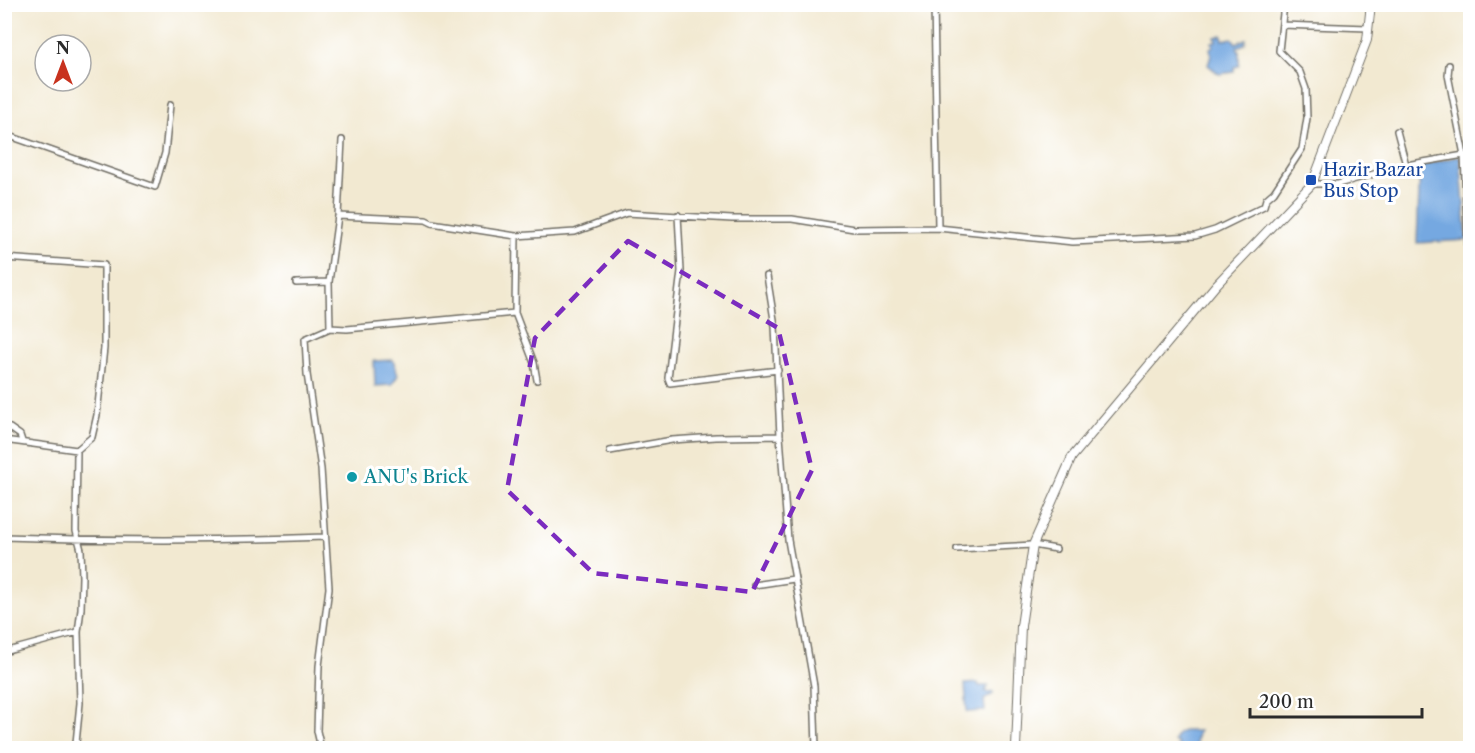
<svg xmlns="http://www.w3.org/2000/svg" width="1475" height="753" font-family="'Libre Caslon Text',serif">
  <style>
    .water { fill: #74a8e1; stroke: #506a86; stroke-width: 1.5 }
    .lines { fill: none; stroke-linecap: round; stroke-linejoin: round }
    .minor-casing { stroke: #716e65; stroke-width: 8 }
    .secondary-casing { stroke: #716e65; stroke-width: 10 }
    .minor { stroke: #fff; stroke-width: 5 }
    .secondary { stroke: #fff; stroke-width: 8 }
    .marked { fill: none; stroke: #7b2cbf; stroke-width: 4.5; stroke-dasharray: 12 8; stroke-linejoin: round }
    .transit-dot { fill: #1a4fb4; stroke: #fff; stroke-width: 2 }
    .culture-dot { fill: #0f9aa8; stroke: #fff; stroke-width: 2 }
    .labels { text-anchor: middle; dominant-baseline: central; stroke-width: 6; stroke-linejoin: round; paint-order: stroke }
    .transit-label { font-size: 18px; fill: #164399; stroke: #fff; text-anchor: start }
    .culture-label { font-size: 18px; fill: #0d838f; stroke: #fff; text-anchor: start }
  </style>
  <rect width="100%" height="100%" fill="#fff"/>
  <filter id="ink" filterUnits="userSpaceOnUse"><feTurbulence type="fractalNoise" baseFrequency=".0167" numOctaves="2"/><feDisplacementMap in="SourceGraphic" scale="12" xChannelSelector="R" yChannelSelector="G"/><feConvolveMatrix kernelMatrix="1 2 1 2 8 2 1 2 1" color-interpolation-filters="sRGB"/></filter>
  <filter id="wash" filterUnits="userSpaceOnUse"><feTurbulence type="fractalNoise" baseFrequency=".008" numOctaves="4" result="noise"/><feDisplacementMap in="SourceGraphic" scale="24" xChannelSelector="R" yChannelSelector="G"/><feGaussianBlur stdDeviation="1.35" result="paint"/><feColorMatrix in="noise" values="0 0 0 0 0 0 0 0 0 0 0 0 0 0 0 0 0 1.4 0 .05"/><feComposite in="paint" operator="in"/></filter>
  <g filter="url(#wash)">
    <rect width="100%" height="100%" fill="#f2e9d1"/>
    <path class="water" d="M 1222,35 L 1223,40 L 1232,38 L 1236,43 L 1246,39 L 1245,44 L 1237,47 L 1239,52 L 1239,66 L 1234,67 L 1234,72 L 1219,74 L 1208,65 L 1211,54 L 1210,48 L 1213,46 L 1212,42 L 1216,41 L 1215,37 Z
      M 1460,156 L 1467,240 L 1417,243 L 1420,166 Z
      M 393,360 L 398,375 L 392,385 L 375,386 L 374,361 Z
      M 978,683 L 979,686 L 988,686 L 985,691 L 988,693 L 993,692 L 993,694 L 984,700 L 985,711 L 967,712 L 965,684 Z
      M 1184,731 L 1199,731 L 1196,740 L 1197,748 L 1177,748 L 1179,744 L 1174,741 L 1178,733 Z"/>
  </g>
  <g filter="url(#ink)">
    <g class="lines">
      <g class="minor-casing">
        <path id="minor" d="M 934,4 L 938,228
          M 1282,25 L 1368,28
          M 1449,65 L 1448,75 L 1464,155 L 1469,273 L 1468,324 L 1470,343
          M 1397,131 L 1406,165 L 1464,155
          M 4,134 L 155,187 L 165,153 L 170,105
          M 1312,184 L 1338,184 L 1406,165
          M 678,215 L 681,271 L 668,378 L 670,383 L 778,370
          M 338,216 L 426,220 L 432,223 L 516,236 L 575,232 L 627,213 L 732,219 L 792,219 L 854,229 L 938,228 L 1073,242 L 1195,236 L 1215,230 L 1264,206 L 1266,199 L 1274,192 L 1302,149 L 1307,118 L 1306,89 L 1300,72 L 1279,51 L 1284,4
          M 516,236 L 515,313 L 534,363 L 537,380
          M 4,258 L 104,265 L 104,348 L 97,415 L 92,437 L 77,450 L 76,531 L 81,550 L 82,577 L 81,609 L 78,632 L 80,703 L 76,743
          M 767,276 L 775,326 L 780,436 L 788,540 L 814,686 L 816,748
          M 296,283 L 329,282
          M 330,328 L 329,282 L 338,216 L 342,140
          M 4,427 L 10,428 L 20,435 L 22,441
          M 4,440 L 77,450
          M 610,451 L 672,440 L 716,437 L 780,436
          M 4,537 C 111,541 218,541 325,537
          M 957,549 L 1033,545 L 1056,549
          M 754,585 L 794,579
          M 4,652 L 78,632
          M 321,748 L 317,731 L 319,666 L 329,588 L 321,469 L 307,374 L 305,339 L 330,328 L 347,329 L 515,313"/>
      </g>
      <g class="secondary-casing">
        <path id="secondary" d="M 1016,748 L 1021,626 L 1033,545 L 1072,457 L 1216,285 L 1312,184 L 1367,40 L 1371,4"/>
      </g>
      <use href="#minor" class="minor"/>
      <use href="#secondary" class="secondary"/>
    </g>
  </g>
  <path class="marked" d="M 628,241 L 778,328 L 812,470 L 752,592 L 593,573 L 507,490 L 535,338 Z"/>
  <rect class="transit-dot" x="1305" y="174" width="12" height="12" rx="3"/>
  <circle class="culture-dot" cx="352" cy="477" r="6"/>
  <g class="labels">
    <g class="transit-label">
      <text x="1323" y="170">Hazir Bazar<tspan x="1323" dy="21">Bus Stop</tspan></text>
    </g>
    <g class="culture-label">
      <text x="364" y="477">ANU's Brick</text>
    </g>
  </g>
  <rect width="1475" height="753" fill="none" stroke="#fff" stroke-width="24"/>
  <g transform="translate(63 63)"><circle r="28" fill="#ffffff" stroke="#aaaaaa" stroke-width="1.5"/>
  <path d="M0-4.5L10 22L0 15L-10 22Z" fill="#c8321e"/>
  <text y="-9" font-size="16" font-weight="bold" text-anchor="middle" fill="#2b2b2b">N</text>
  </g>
  <path d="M1250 708v9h172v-9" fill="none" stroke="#2b2b2b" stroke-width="3"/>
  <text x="1259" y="708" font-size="18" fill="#2b2b2b" stroke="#ffffff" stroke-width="4.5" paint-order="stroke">200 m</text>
</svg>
